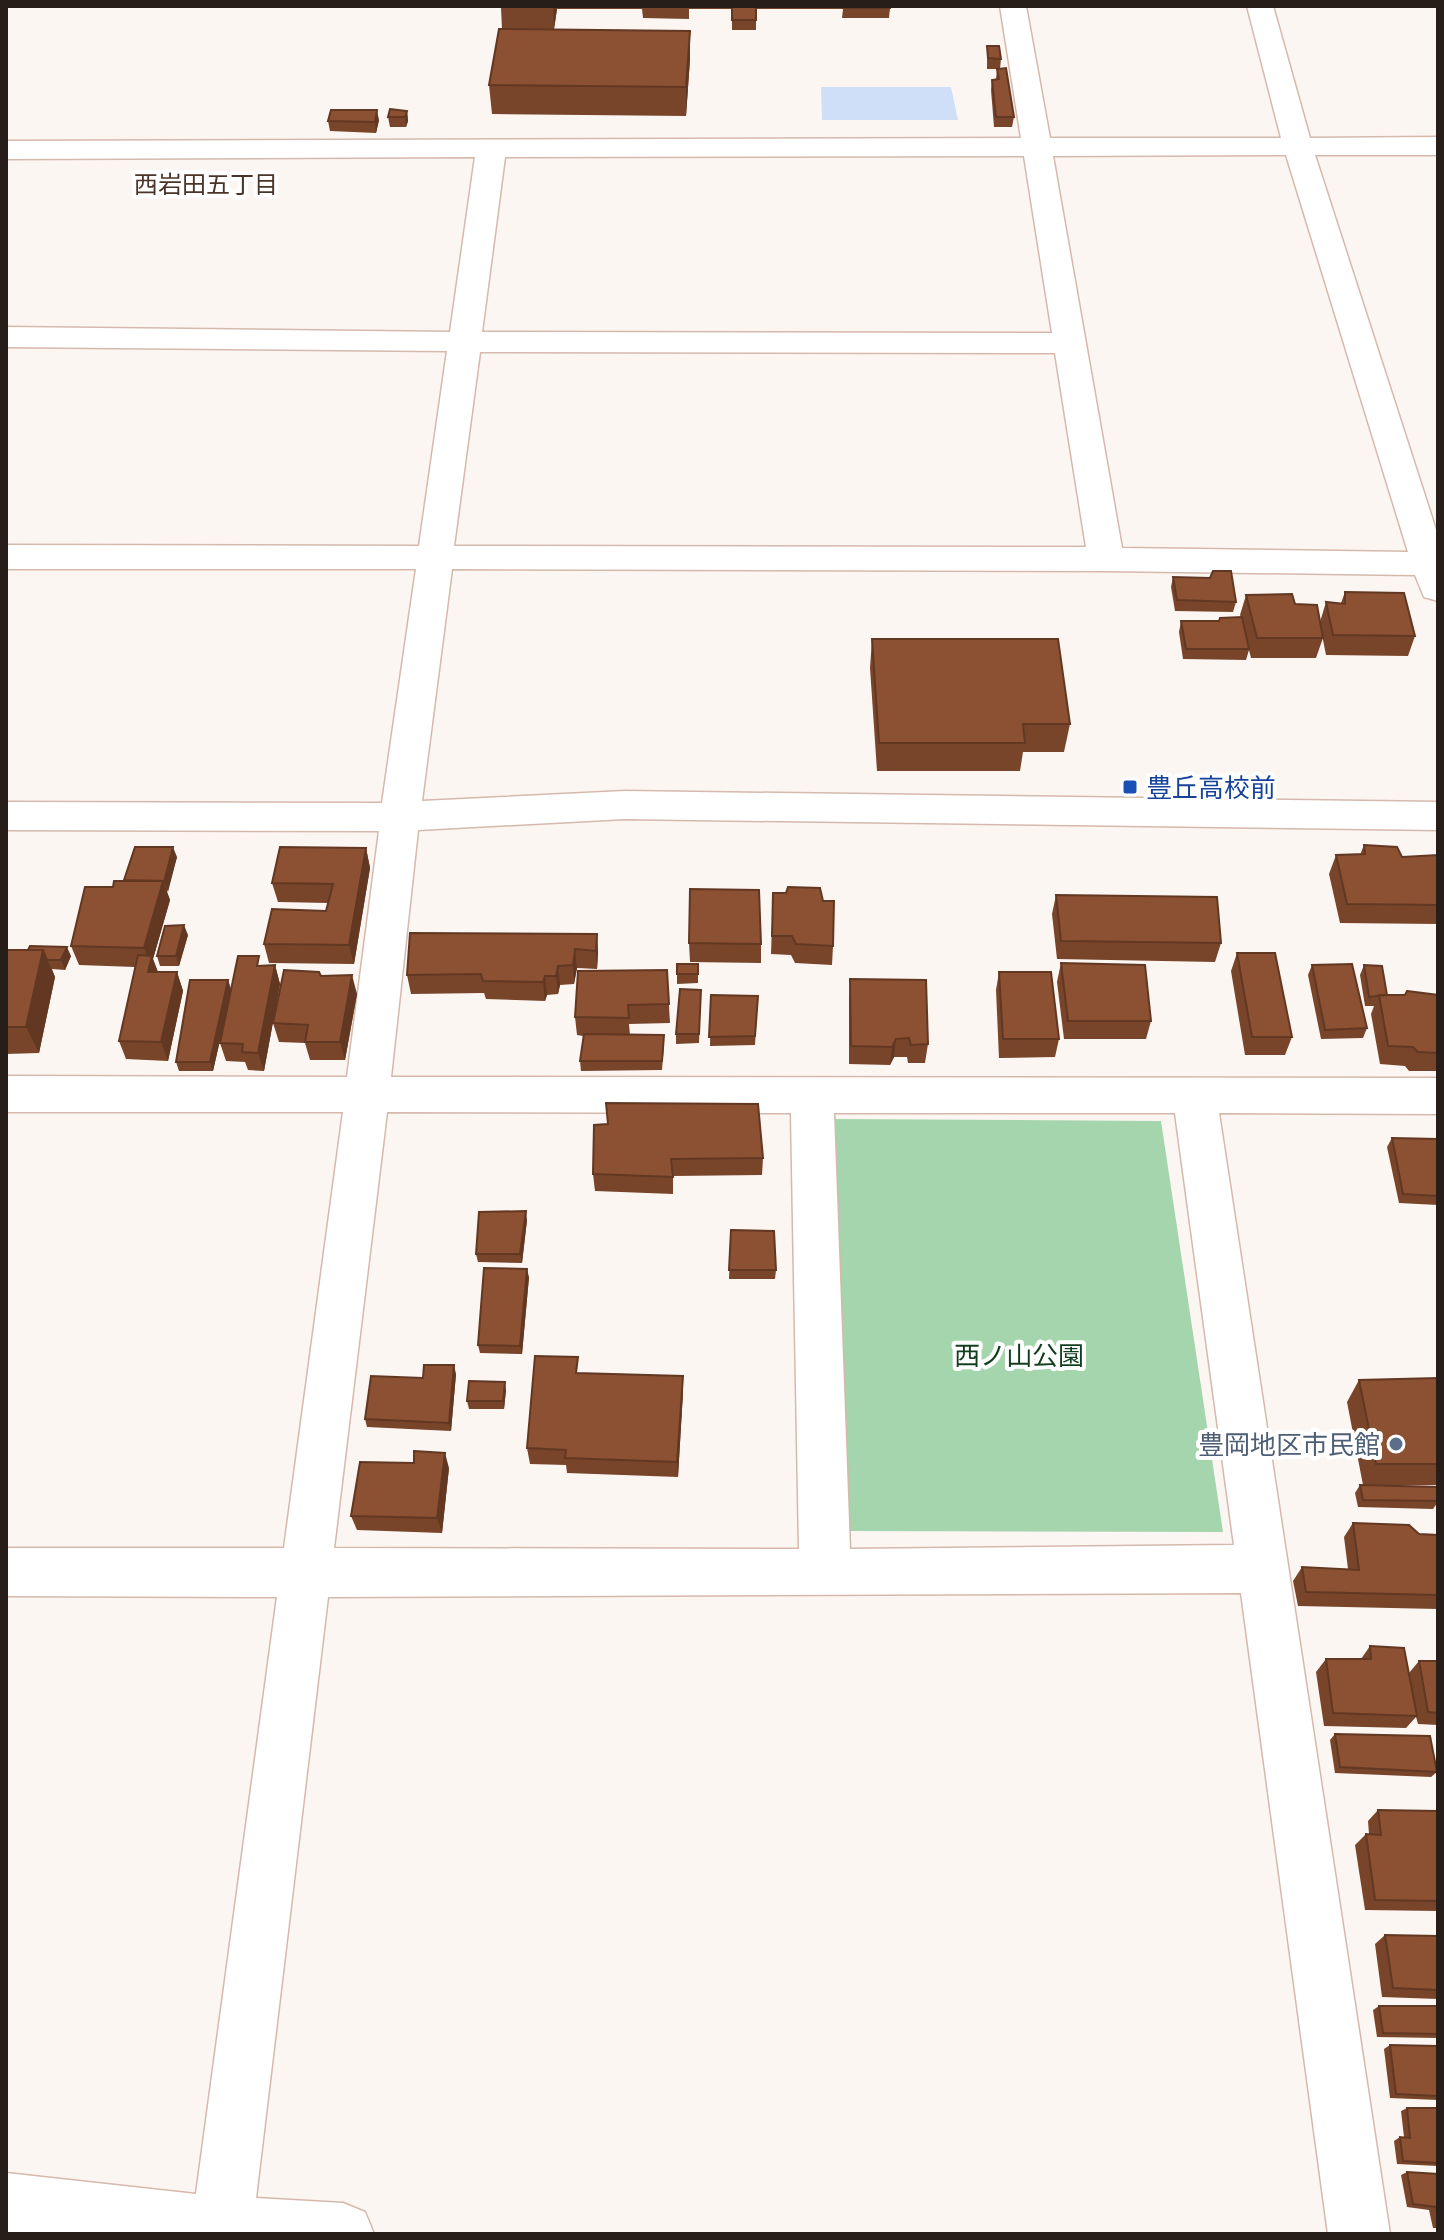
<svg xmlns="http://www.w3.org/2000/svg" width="1444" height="2240" font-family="'PT Sans','Noto Sans JP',sans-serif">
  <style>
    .green { fill: #a5d5ac }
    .water { fill: #cfdff7 }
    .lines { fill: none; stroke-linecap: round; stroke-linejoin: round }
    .minor-casing { stroke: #d5b9ac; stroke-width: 3 }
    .minor { fill: #fff; fill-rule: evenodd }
    .wall { fill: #78452b }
    .shaded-wall { fill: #623823 }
    .building { fill: #8c5032; stroke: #623823; stroke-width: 2 }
    .transit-dot { fill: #1a4fb4; stroke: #fff; stroke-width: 3 }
    .service-dot { fill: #5c6f8a; stroke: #fff; stroke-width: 3 }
    .labels { text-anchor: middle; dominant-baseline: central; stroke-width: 8; stroke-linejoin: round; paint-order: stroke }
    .far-neighbourhood-label { font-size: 24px; fill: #4a3429; stroke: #fff }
    .transit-label { font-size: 26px; fill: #164399; stroke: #fff; text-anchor: start }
    .park-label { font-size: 26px; fill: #133e1e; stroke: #fff }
    .service-label { font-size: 26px; fill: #4e5e75; stroke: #fff; text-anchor: end }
  </style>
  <rect width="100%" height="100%" fill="#fcf6f3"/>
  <path class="green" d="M 835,1119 L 1161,1121 L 1223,1532 L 850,1531 Z"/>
  <path class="water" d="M 821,87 L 951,87 L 958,120 L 822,120 Z"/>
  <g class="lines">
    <g class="minor-casing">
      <path id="minor" d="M 1000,6 L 1026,6 L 1050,138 L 1281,138 L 1247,6 L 1273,6 L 1310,138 L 1438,137 L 1438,155 L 1315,155 L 1438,536 L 1438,601 L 1424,597 L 1415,575 L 1106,571 L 452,569 L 422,801 L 625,791 L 1438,802 L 1438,830 L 625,819 L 418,830 L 391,1077 L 1438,1078 L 1438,1114 L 1219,1113 L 1390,2234 L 1328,2234 L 1241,1593 L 328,1597 L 256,2198 L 343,2203 L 365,2212 L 374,2234 L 6,2233 L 6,2173 L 196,2194 L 277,1597 L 6,1596 L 6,1548 L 284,1548 L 343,1112 L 6,1112 L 6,1076 L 347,1077 L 379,831 L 6,830 L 6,802 L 382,803 L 416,569 L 6,569 L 6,545 L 419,546 L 447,351 L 6,347 L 6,327 L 450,332 L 475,157 L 6,159 L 6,141 L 1021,138 ZM 1286,155 L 1408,552 L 1122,548 L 1053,156 ZM 1024,156 L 1052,333 L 482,332 L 505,157 ZM 480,352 L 1055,353 L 1086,547 L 454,546 ZM 387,1112 L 791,1113 L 799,1549 L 334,1548 ZM 834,1113 L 1175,1113 L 1234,1545 L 850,1549 Z"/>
    </g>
    <use href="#minor" class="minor"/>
  </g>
  <path class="wall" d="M 483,6 L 960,6 L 959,8 L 890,8 L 889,18 L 842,18 L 843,9 L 756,9 L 756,30 L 732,30 L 732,9 L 689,9 L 689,19 L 643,18 L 642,9 L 557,9 L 554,29 L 690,31 L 690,59 L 686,116 L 492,114 L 489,85 L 502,29 L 501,8 L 483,7 Z
    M 987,46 L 1001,59 L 1000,69 L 1014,117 L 1012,127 L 994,127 L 991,90 L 992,80 L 996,79 L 997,69 L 987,69 Z
    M 407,111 L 408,121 L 406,127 L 390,127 L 388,117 Z
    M 379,120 L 376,133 L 330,131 L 328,121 Z
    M 1173,577 L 1236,602 L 1233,612 L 1175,611 L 1171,587 Z
    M 1345,592 L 1415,636 L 1408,656 L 1326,655 L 1321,630 L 1323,638 L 1316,658 L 1251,658 L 1249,650 L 1246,660 L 1183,659 L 1179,632 L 1181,621 L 1219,621 L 1241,617 L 1240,615 L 1246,595 L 1295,604 L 1320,622 L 1326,602 L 1341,603 Z
    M 872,639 L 1070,724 L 1064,752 L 1023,752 L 1020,771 L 877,771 L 870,668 Z
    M 1364,845 L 1402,857 L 1438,855 L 1438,924 L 1340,923 L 1329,874 L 1336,855 L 1360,855 Z
    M 366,848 L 370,868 L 354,964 L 269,963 L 264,944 L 326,911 L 328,903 L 278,902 L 272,883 Z
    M 177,857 L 167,892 L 170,900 L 153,959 L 158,972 L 177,972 L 183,991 L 168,1061 L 126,1059 L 119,1041 L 135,967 L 79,965 L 71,946 L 113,887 Z
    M 773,893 L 833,946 L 832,965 L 795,963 L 791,955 L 771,954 Z
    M 1056,895 L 1221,943 L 1215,962 L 1057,959 L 1052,914 Z
    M 597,934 L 598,953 L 597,969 L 577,968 L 574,984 L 560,985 L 558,994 L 547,995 L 545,1001 L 486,999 L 484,993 L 411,994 L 407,975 Z
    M 188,935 L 179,966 L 160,966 L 157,956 Z
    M 689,943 L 761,944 L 761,963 L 690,962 Z
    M 6,950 L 71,956 L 65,970 L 52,969 L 55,977 L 39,1053 L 6,1054 Z
    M 1237,953 L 1292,1037 L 1285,1055 L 1245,1055 L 1231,971 Z
    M 1061,963 L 1151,1021 L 1146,1039 L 1064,1039 L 1057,982 Z
    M 677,964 L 698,964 L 698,983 L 677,984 Z
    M 275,965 L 280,984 L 264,1071 L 248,1070 L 245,1062 L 226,1061 L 220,1043 L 222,1032 L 213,1071 L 179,1071 L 176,1062 L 228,980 L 231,989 L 262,966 Z
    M 1312,965 L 1367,1028 L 1363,1038 L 1321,1039 L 1308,975 Z
    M 1364,965 L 1387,995 L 1438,995 L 1438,1071 L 1409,1071 L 1405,1066 L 1380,1064 L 1371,1014 L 1374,1006 L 1365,1006 L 1360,975 Z
    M 667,970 L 670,1023 L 629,1024 L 630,1035 L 664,1045 L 662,1070 L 581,1071 L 580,1061 L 583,1036 L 577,1035 L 575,1017 Z
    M 999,972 L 1059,1039 L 1055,1057 L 999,1058 L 996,990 Z
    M 321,976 L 357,994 L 345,1060 L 310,1060 L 305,1043 L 279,1042 L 273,1023 Z
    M 850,979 L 928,1044 L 925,1063 L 908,1063 L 907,1057 L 894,1057 L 890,1065 L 849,1064 L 849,998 Z
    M 701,990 L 699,1043 L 676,1044 L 676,1034 Z
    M 711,995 L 758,996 L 755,1045 L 710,1046 Z
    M 608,1124 L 763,1158 L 762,1175 L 673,1176 L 673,1194 L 595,1191 L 593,1174 Z
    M 1392,1138 L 1438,1139 L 1438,1205 L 1399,1203 L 1387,1147 Z
    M 527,1220 L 522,1263 L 478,1262 L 476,1254 Z
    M 731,1230 L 776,1270 L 775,1279 L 729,1279 Z
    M 529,1277 L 522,1354 L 480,1353 L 478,1345 Z
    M 580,1373 L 683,1392 L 678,1477 L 567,1473 L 566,1465 L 530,1464 L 527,1448 Z
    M 456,1374 L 451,1431 L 367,1427 L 365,1419 L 423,1378 Z
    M 1438,1378 L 1438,1485 L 1373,1486 L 1438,1487 L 1438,1502 L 1433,1509 L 1358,1507 L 1355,1493 L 1360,1485 L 1363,1485 L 1347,1402 L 1359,1380 Z
    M 506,1390 L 504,1409 L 469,1409 L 467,1401 Z
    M 449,1468 L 442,1533 L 357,1530 L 351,1516 Z
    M 1353,1523 L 1419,1534 L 1438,1535 L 1438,1609 L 1298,1606 L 1293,1581 L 1302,1567 L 1348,1569 L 1344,1537 Z
    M 1370,1646 L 1409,1673 L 1419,1661 L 1438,1661 L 1438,1725 L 1418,1724 L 1416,1717 L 1406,1728 L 1324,1726 L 1316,1672 L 1326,1659 L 1361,1659 Z
    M 1335,1734 L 1437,1772 L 1431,1777 L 1335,1773 L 1330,1740 Z
    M 1378,1810 L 1438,1811 L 1438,1911 L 1365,1910 L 1355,1845 L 1366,1834 L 1369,1834 L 1368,1821 Z
    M 1385,1935 L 1438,1936 L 1438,1999 L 1382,1997 L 1375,1944 Z
    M 1379,2006 L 1438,2006 L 1438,2038 L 1377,2037 L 1373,2010 Z
    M 1390,2045 L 1438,2046 L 1438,2100 L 1390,2098 L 1384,2049 Z
    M 1407,2108 L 1438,2108 L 1438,2166 L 1397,2164 L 1394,2141 L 1400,2137 L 1404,2137 L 1401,2111 Z
    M 1407,2172 L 1438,2174 L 1438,2228 L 1433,2228 L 1429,2210 L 1407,2207 L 1401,2175 Z"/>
  <path class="shaded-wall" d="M 553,6 L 557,6 L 557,9 L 554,29 Z
    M 690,31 L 690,59 L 686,116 L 686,87 Z
    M 377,110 L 379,120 L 376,133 L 375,122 Z
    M 407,111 L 408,121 L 406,127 L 405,117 Z
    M 173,847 L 177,857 L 168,892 L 164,882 Z
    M 366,848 L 370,868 L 354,964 L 349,945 Z
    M 163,881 L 170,900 L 153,959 L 159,975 L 148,972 L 150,964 L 144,948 Z
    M 184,925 L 188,935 L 179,966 L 176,956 Z
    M 597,934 L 598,953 L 597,969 L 596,951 Z
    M 67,947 L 71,956 L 65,970 L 61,960 Z
    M 575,949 L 577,968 L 574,984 L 573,965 Z
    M 43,950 L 55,977 L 39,1053 L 26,1027 Z
    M 275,965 L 280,984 L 264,1071 L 258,1053 Z
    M 558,966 L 560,985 L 558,994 L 556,976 Z
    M 177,972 L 183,991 L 168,1061 L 161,1042 Z
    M 352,975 L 357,994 L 345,1060 L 340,1042 Z
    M 545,976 L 547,995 L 545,1001 L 543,982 Z
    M 228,980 L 231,990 L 213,1071 L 210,1062 Z
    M 896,1039 L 894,1057 L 890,1065 L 892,1047 Z
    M 526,1211 L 527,1220 L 522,1263 L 520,1254 Z
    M 527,1269 L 529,1277 L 522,1354 L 520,1346 Z
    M 454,1365 L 456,1374 L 451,1431 L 449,1423 Z
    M 683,1376 L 683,1392 L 678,1477 L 677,1462 Z
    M 505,1382 L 506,1390 L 504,1409 L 503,1401 Z
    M 445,1453 L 449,1468 L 442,1533 L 437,1518 Z"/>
  <path class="building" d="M 732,6 L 756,6 L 756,20 L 732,20 Z
    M 843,6 L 890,6 L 890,8 L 843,8 Z
    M 499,29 L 690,31 L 686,87 L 489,85 Z
    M 987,46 L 999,46 L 1001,59 L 988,58 Z
    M 1006,68 L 1014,117 L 996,117 L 992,80 L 999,79 L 997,69 Z
    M 390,109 L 407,111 L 405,117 L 388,117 Z
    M 331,110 L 377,110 L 375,122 L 328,121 Z
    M 1213,571 L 1231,571 L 1236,602 L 1177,600 L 1173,577 L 1210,578 Z
    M 1345,592 L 1404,593 L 1415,636 L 1333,635 L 1326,602 L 1345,604 Z
    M 1292,594 L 1295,604 L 1317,605 L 1323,638 L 1257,638 L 1246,595 Z
    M 1242,617 L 1249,649 L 1186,649 L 1181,621 L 1219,621 L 1220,618 Z
    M 872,639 L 1058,639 L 1070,724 L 1023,724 L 1025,743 L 879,743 Z
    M 1364,845 L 1397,847 L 1402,857 L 1438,855 L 1438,905 L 1347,904 L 1336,855 L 1365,854 Z
    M 135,847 L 173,847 L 164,882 L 163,882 L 163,881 L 124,880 Z
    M 280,847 L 366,848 L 349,945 L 264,944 L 272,909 L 326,911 L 333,884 L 272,883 Z
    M 114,881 L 163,881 L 144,948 L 71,946 L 85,887 L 113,887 Z
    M 788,887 L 820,888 L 823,901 L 834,901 L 833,946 L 796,944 L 792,936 L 772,936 L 773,893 L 786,893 Z
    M 690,889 L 759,890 L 761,944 L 689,943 Z
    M 1056,895 L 1217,897 L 1221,943 L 1061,941 Z
    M 184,925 L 176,956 L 157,956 L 165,926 Z
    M 410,933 L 597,934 L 596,951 L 575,949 L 573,965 L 558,966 L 556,976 L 545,976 L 543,982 L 483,981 L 481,974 L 407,975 Z
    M 30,946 L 67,947 L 61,960 L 47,960 L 43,950 L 28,950 Z
    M 6,950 L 43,950 L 26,1027 L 6,1027 Z
    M 1237,953 L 1275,953 L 1292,1037 L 1252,1037 Z
    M 138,955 L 152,956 L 148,972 L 177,972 L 161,1042 L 119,1041 Z
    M 238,956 L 259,956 L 257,966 L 275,965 L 258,1053 L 242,1052 L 243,1044 L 220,1043 Z
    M 1061,963 L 1145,965 L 1151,1021 L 1068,1021 Z
    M 677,964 L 698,964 L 698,974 L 677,974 Z
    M 1352,964 L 1367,1028 L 1325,1030 L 1312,965 Z
    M 1364,965 L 1382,966 L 1387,995 L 1369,997 Z
    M 284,970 L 319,972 L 321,976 L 352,975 L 340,1042 L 305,1042 L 308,1025 L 273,1023 Z
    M 667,970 L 669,1004 L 628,1005 L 629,1018 L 575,1017 L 578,971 Z
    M 999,972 L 1051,972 L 1059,1039 L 1003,1039 Z
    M 850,979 L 926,980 L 928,1044 L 911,1045 L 909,1038 L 896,1039 L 892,1047 L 851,1046 Z
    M 190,980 L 228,980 L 210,1062 L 176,1062 Z
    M 680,989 L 701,990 L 699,1034 L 676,1034 Z
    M 1407,991 L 1438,995 L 1438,1053 L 1418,1052 L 1413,1047 L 1388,1046 L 1379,995 L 1405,995 Z
    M 711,995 L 758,996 L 755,1036 L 709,1037 Z
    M 584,1034 L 664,1035 L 662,1061 L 580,1061 Z
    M 606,1103 L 758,1104 L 763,1158 L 671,1159 L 673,1177 L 593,1174 L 594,1125 L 608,1124 Z
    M 1392,1138 L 1438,1139 L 1438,1196 L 1403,1194 Z
    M 526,1211 L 520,1254 L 476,1254 L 479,1212 Z
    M 731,1230 L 774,1231 L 776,1270 L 729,1270 Z
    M 484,1268 L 527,1269 L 520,1346 L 478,1345 Z
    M 535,1356 L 578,1357 L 576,1373 L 683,1376 L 677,1462 L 565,1458 L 566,1450 L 527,1448 Z
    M 424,1365 L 454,1365 L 449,1423 L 365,1419 L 371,1376 L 423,1378 Z
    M 1438,1378 L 1438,1464 L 1376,1464 L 1359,1380 Z
    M 469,1381 L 505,1382 L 503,1401 L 467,1401 Z
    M 414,1451 L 445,1453 L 437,1518 L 351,1516 L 360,1462 L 414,1463 Z
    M 1360,1485 L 1438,1487 L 1438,1501 L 1363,1500 Z
    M 1353,1523 L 1409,1525 L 1419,1534 L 1438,1535 L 1438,1595 L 1306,1592 L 1302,1567 L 1359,1570 Z
    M 1370,1646 L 1404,1648 L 1417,1716 L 1333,1713 L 1326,1659 L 1371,1659 Z
    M 1419,1661 L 1438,1661 L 1438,1713 L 1428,1712 Z
    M 1335,1734 L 1430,1736 L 1437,1772 L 1340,1767 Z
    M 1378,1810 L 1438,1811 L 1438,1901 L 1375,1900 L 1366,1834 L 1381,1835 Z
    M 1385,1935 L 1438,1936 L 1438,1990 L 1393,1988 Z
    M 1379,2006 L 1438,2006 L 1438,2034 L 1383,2033 Z
    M 1390,2045 L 1438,2046 L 1438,2096 L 1396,2094 Z
    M 1407,2108 L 1438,2108 L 1438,2163 L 1403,2161 L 1400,2137 L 1410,2138 Z
    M 1407,2172 L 1438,2174 L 1438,2217 L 1436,2207 L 1413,2204 Z"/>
  <rect class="transit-dot" x="1122" y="779" width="16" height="16" rx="4"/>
  <circle class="service-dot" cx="1396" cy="1444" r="8"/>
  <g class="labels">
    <g class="far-neighbourhood-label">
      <text x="206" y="184">西岩田五丁目</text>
    </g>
    <g class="transit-label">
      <text x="1146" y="787">豊丘高校前</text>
    </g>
    <g class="park-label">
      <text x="1019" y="1355">西ノ山公園</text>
    </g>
    <g class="service-label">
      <text x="1380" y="1444">豊岡地区市民館</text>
    </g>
  </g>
  <rect width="1444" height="2240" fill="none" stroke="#281e19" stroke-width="16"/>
</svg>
